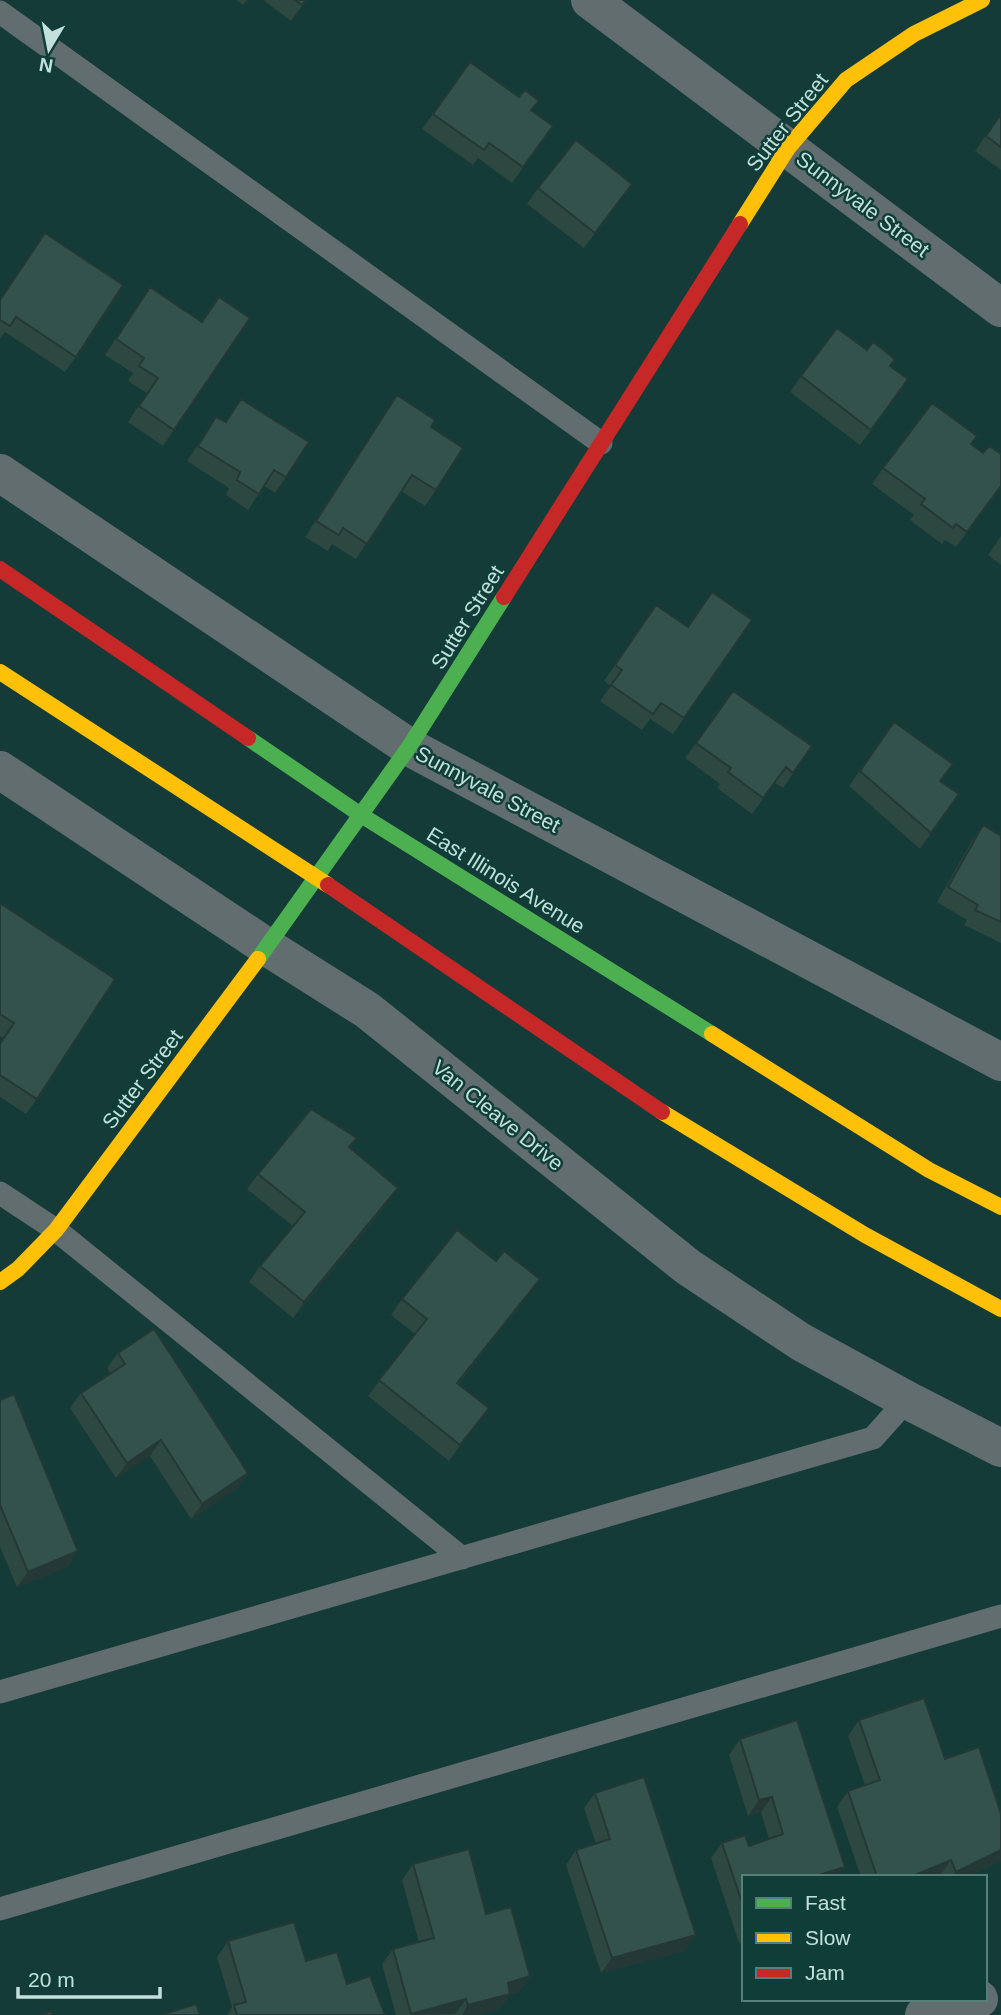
<svg xmlns="http://www.w3.org/2000/svg" width="1001" height="2015" font-family="Arial,sans-serif">
  <style>
    .lines { fill: none; stroke-linecap: round; stroke-linejoin: round }
    .lane { stroke: #616d6f; stroke-width: 23 }
    .street { stroke: #616d6f; stroke-width: 38 }
    .fast { stroke: #4caf50; stroke-width: 16 }
    .slow { stroke: #ffc107; stroke-width: 16 }
    .jam { stroke: #c62828; stroke-width: 16 }
    .wall { fill: #2d4741 }
    .shaded-wall { fill: #243935 }
    .building { fill: #34524c; stroke: #243935; stroke-width: 2 }
    .labels { text-anchor: middle; dominant-baseline: central; stroke-width: 5; stroke-linejoin: round; paint-order: stroke }
    .street-label { font-size: 21px; fill: #c3e0dc; stroke: #0f3e39 }
  </style>
  <rect width="100%" height="100%" fill="#153b38"/>
  <g class="lines">
    <path class="lane" d="M 0,12 L 601,443
      M 0,1193 L 56,1230 L 462,1558
      M 0,1692 L 873,1438 L 907,1400
      M 0,1909 L 1001,1616"/>
    <path class="street" d="M 590,0 L 1001,308
      M 0,473 L 409,747 L 1001,1062
      M 0,770 L 267,947 L 367,1010 L 688,1267 L 801,1342 L 907,1400 L 1001,1448
      M 924,2015 L 979,1999"/>
    <path class="fast" d="M 248,738 L 361,815 L 712,1034
      M 258,959 L 409,747 L 504,597"/>
    <path class="slow" d="M 740,224 L 788,148 L 846,80 L 914,34 L 982,0
      M 0,672 L 328,885
      M 712,1034 L 929,1170 L 1001,1207
      M 662,1112 L 865,1235 L 1001,1309
      M 0,1282 L 18,1269 L 56,1230 L 258,959"/>
    <path class="jam" d="M 0,569 L 248,738
      M 504,597 L 740,224
      M 328,885 L 662,1112"/>
  </g>
  <path class="wall" d="M 236,0 L 247,0 L 243,5 Z
    M 263,0 L 306,0 L 291,21 Z
    M 532,110 L 553,126 L 512,183 L 478,158 L 473,165 L 422,129 L 433,114 Z
    M 1001,114 L 1001,170 L 975,151 Z
    M 538,188 L 621,200 L 584,248 L 527,204 Z
    M 150,287 L 202,322 L 250,318 L 163,446 L 128,422 L 147,393 L 128,381 L 133,373 L 105,355 Z
    M 0,299 L 76,357 L 65,372 L 5,332 L 0,339 Z
    M 867,350 L 891,366 L 897,395 L 860,445 L 790,392 L 801,376 Z
    M 397,395 L 431,427 L 436,490 L 425,506 L 401,491 L 356,559 L 332,544 L 328,551 L 305,537 Z
    M 241,399 L 286,477 L 275,493 L 264,486 L 248,510 L 226,495 L 229,488 L 187,461 L 216,417 L 225,422 Z
    M 971,444 L 983,453 L 1001,454 L 1001,487 L 956,547 L 945,540 L 942,544 L 910,520 L 914,515 L 872,484 L 883,468 Z
    M 1001,536 L 1001,565 L 988,555 Z
    M 656,605 L 688,627 L 752,620 L 673,734 L 650,719 L 642,730 L 600,701 L 611,686 L 604,681 Z
    M 733,691 L 812,746 L 783,788 L 775,783 L 752,814 L 717,788 L 720,784 L 685,758 Z
    M 894,722 L 941,781 L 959,794 L 920,849 L 849,786 Z
    M 983,825 L 1001,836 L 1001,943 L 964,925 L 967,920 L 937,902 L 972,841 Z
    M 0,903 L 37,1099 L 26,1114 L 0,1097 L 0,1043 L 3,1038 L 0,1036 Z
    M 357,1138 L 350,1148 L 387,1204 L 293,1318 L 249,1282 L 260,1266 L 293,1226 L 247,1189 L 258,1174 Z
    M 529,1294 L 458,1384 L 489,1408 L 449,1461 L 368,1396 L 415,1334 L 391,1315 L 402,1299 Z
    M 118,1353 L 248,1473 L 238,1488 L 191,1519 L 150,1456 L 116,1478 L 70,1408 L 81,1393 L 110,1373 L 107,1368 Z
    M 0,1400 L 78,1551 L 67,1567 L 17,1587 L 0,1547 Z
    M 859,1720 L 945,1759 L 1001,1861 L 967,1877 L 940,1877 L 940,1875 L 936,1877 L 861,1877 L 837,1807 L 848,1791 L 865,1785 L 848,1736 Z
    M 740,1739 L 845,1867 L 744,1877 L 744,1942 L 739,1943 L 711,1858 L 722,1843 L 749,1846 L 769,1839 L 761,1812 L 748,1816 L 729,1755 Z
    M 595,1793 L 685,1951 L 601,1973 L 566,1865 L 576,1850 L 596,1844 L 584,1808 Z
    M 413,1864 L 486,1914 L 530,1976 L 519,1992 L 510,1995 L 499,2009 L 479,2015 L 396,2015 L 382,1964 L 393,1949 L 419,1942 L 402,1880 Z
    M 228,1941 L 306,1961 L 347,1984 L 385,2015 L 227,2015 L 232,2007 L 217,1957 Z"/>
  <path class="shaded-wall" d="M 632,184 L 621,200 L 584,248 L 595,233 Z
    M 398,1188 L 387,1204 L 293,1318 L 304,1302 Z
    M 540,1279 L 529,1294 L 446,1398 L 457,1383 Z
    M 489,1408 L 478,1423 L 449,1461 L 460,1445 Z
    M 161,1440 L 150,1456 L 116,1478 L 127,1463 Z
    M 248,1473 L 238,1488 L 191,1519 L 202,1504 Z
    M 78,1551 L 67,1567 L 17,1587 L 28,1572 Z
    M 772,1797 L 761,1812 L 748,1816 L 759,1800 Z
    M 1001,1850 L 1001,1861 L 967,1877 L 952,1877 L 956,1872 Z
    M 951,1860 L 940,1875 L 936,1877 L 910,1877 Z
    M 845,1867 L 837,1877 L 812,1877 Z
    M 696,1935 L 685,1951 L 601,1973 L 612,1958 Z
    M 530,1976 L 519,1992 L 510,1995 L 499,2009 L 479,2015 L 462,2015 L 468,2005 L 508,1983 Z
    M 466,1999 L 455,2014 L 410,2015 L 411,2014 Z"/>
  <path class="building" d="M 295,0 L 306,0 L 302,5 Z
    M 470,62 L 519,97 L 525,90 L 539,101 L 531,110 L 553,126 L 523,167 L 489,143 L 484,150 L 433,114 Z
    M 1001,114 L 1001,147 L 986,136 Z
    M 576,140 L 632,184 L 595,233 L 538,188 Z
    M 45,233 L 123,285 L 76,357 L 16,317 L 10,326 L 0,320 L 0,300 Z
    M 150,287 L 202,322 L 219,297 L 250,318 L 174,430 L 139,406 L 158,378 L 139,366 L 144,358 L 116,339 Z
    M 837,328 L 867,350 L 873,342 L 895,359 L 890,366 L 908,379 L 871,430 L 801,376 Z
    M 397,395 L 435,420 L 431,427 L 463,448 L 436,490 L 412,475 L 367,544 L 343,528 L 339,535 L 316,521 Z
    M 241,399 L 309,442 L 286,477 L 274,470 L 259,494 L 237,480 L 240,472 L 198,446 L 216,417 L 226,422 Z
    M 932,403 L 977,436 L 971,444 L 983,453 L 989,446 L 1001,454 L 1001,486 L 967,532 L 956,524 L 953,528 L 921,504 L 925,499 L 883,468 Z
    M 712,592 L 752,620 L 684,718 L 661,703 L 653,714 L 611,685 L 622,670 L 615,665 L 656,605 L 688,627 Z
    M 733,691 L 812,746 L 793,773 L 786,767 L 763,798 L 728,772 L 731,768 L 696,743 Z
    M 894,722 L 953,764 L 940,781 L 959,794 L 931,833 L 860,771 Z
    M 983,825 L 1001,836 L 1001,922 L 975,910 L 978,905 L 948,887 Z
    M 0,903 L 115,979 L 37,1099 L 0,1075 L 0,1044 L 14,1023 L 0,1014 Z
    M 311,1109 L 357,1138 L 349,1147 L 398,1188 L 304,1302 L 260,1266 L 305,1212 L 258,1174 Z
    M 457,1230 L 496,1261 L 504,1251 L 540,1279 L 457,1383 L 489,1408 L 460,1445 L 379,1380 L 427,1319 L 402,1299 Z
    M 154,1329 L 248,1473 L 202,1504 L 161,1440 L 127,1463 L 81,1393 L 125,1364 L 118,1353 Z
    M 14,1394 L 78,1551 L 28,1572 L 0,1505 L 0,1400 Z
    M 924,1698 L 945,1759 L 979,1747 L 1001,1814 L 1001,1850 L 956,1872 L 951,1860 L 910,1877 L 877,1877 L 848,1791 L 880,1780 L 859,1720 Z
    M 797,1720 L 845,1867 L 812,1877 L 744,1877 L 744,1908 L 722,1843 L 745,1835 L 749,1846 L 783,1834 L 772,1797 L 759,1800 L 740,1739 Z
    M 644,1777 L 696,1935 L 612,1958 L 576,1850 L 610,1839 L 595,1793 Z
    M 469,1849 L 486,1914 L 511,1907 L 530,1976 L 508,1983 L 510,1994 L 468,2005 L 466,1999 L 411,2014 L 393,1949 L 434,1938 L 413,1864 Z
    M 294,1922 L 306,1961 L 337,1952 L 347,1984 L 370,1976 L 385,2015 L 237,2015 L 234,2005 L 246,2002 L 228,1941 Z
    M 196,2004 L 200,2015 L 161,2015 Z
    M 51,2011 L 52,2015 L 40,2015 Z"/>
  <g class="labels">
    <g class="street-label">
      <text transform="translate(787 122) rotate(-52)">Sutter Street</text>
      <text transform="translate(863 204) rotate(37)">Sunnyvale Street</text>
      <text transform="translate(467 617) rotate(-58)">Sutter Street</text>
      <text transform="translate(488 789) rotate(28)">Sunnyvale Street</text>
      <text transform="translate(506 880) rotate(32)">East Illinois Avenue</text>
      <text transform="translate(142 1079) rotate(-53)">Sutter Street</text>
      <text transform="translate(498 1115) rotate(39)">Van Cleave Drive</text>
    </g>
  </g>
  <rect x="742" y="1875" width="245" height="126" fill="#0f3e39" stroke="#577f7a" stroke-width="2"/>
  <rect x="756" y="1898" width="35" height="10" fill="#4caf50" stroke="#577f7a" stroke-width="2"/>
  <text x="805" y="1910" font-size="21" fill="#c3e0dc">Fast</text>
  <rect x="756" y="1933" width="35" height="10" fill="#ffc107" stroke="#577f7a" stroke-width="2"/>
  <text x="805" y="1945" font-size="21" fill="#c3e0dc">Slow</text>
  <rect x="756" y="1968" width="35" height="10" fill="#c62828" stroke="#577f7a" stroke-width="2"/>
  <text x="805" y="1980" font-size="21" fill="#c3e0dc">Jam</text>
  <g transform="translate(49 49) rotate(190)" stroke="#0f3e39" stroke-width="5" paint-order="stroke">
  <path d="M0-5L12 26L0 18L-12 26Z" fill="#c3e0dc"/>
  <text y="-10" font-size="19" font-weight="bold" text-anchor="middle" fill="#c3e0dc">N</text>
  </g>
  <path d="M18 1987v10h142v-10" fill="none" stroke="#c3e0dc" stroke-width="3.5"/>
  <text x="28" y="1987" font-size="21" fill="#c3e0dc" stroke="#0f3e39" stroke-width="5" paint-order="stroke">20 m</text>
</svg>
